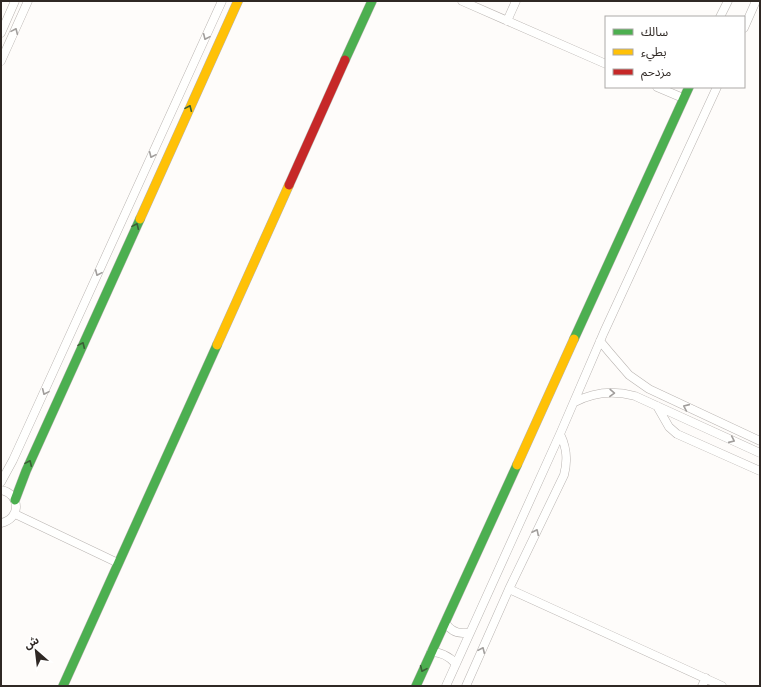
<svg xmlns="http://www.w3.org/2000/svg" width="761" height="687" font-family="'Exo 2','Noto Sans Arabic',sans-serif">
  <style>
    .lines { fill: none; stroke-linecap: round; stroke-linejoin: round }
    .street-casing { stroke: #b9b4b1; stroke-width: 9 }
    .fast-casing { stroke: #b9b4b1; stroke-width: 10 }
    .slow-casing { stroke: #b9b4b1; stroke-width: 10 }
    .jam-casing { stroke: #b9b4b1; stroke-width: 10 }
    .street { stroke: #fffffe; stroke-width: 8 }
    .fast { stroke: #4caf50; stroke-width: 9 }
    .slow { stroke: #ffc107; stroke-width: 9 }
    .jam { stroke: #c62828; stroke-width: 9 }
    .oneway { stroke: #a19e9c }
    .oneway2 { stroke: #3b5e36 }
  </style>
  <rect width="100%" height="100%" fill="#fefcfa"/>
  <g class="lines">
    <g class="street-casing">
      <path id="street" d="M 462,1 L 606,64
        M 720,17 L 728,1
        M 507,21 L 516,1
        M 744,28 L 756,1
        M 1,33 L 15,1
        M 1,61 L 28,1
        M 657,87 L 683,98
        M 600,341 L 610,353 L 629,375 L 649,389 L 760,441
        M 575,402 C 594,392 613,390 635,396 L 760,453
        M 657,406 L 669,427 L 677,434 L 760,471
        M 1,482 L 13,460 L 222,1
        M 1,490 C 21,494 21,519 1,523
        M 15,514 L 118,563
        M 509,589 L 722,686
        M 445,622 C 451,632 459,635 470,632
        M 431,652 C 442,652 449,656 456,664
        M 446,686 L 560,434 L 604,332 L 717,87
        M 466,686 L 509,589 L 564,475 C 568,460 567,448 560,434
        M 702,686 L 706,678"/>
    </g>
    <g class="fast-casing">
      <path id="fast" d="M 345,60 L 372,1
        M 574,339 L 689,87
        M 15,500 L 26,471 L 140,219
        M 63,686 L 217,345
        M 416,686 L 517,465"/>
    </g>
    <g class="slow-casing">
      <path id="slow" d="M 140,219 L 238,1
        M 217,345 L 289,185
        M 517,465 L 574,339"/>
    </g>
    <g class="jam-casing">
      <path id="jam" d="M 289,185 L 345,60"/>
    </g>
    <use href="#street" class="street"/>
    <use href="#fast" class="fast"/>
    <use href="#slow" class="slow"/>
    <use href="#jam" class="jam"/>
  </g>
  <defs><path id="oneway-chevron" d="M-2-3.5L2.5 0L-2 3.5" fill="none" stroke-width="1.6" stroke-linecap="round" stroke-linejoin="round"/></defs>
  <g class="oneway">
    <use href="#oneway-chevron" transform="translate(15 31) rotate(-66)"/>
    <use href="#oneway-chevron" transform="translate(206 37) rotate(114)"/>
    <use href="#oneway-chevron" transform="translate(152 155) rotate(114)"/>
    <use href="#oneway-chevron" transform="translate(98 273) rotate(114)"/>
    <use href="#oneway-chevron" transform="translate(45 392) rotate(114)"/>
    <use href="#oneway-chevron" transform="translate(612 393) rotate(2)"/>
    <use href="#oneway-chevron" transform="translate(686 407) rotate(-156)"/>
    <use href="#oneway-chevron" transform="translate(732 440) rotate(24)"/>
    <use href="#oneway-chevron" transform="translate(536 532) rotate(-64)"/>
    <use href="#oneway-chevron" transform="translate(482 650) rotate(-66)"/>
  </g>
  <g class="oneway2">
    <use href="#oneway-chevron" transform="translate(189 108) rotate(-66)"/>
    <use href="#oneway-chevron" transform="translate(136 226) rotate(-66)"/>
    <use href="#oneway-chevron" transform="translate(82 345) rotate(-66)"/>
    <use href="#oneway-chevron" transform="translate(29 463) rotate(-66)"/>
    <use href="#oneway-chevron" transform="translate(423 669) rotate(114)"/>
  </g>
  <rect width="761" height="687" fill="none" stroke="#2f2824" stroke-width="4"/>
  <rect x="605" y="16" width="140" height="72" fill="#ffffff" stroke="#aca9a7"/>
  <rect x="613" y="29" width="20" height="6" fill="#4caf50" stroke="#aca9a7"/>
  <text x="641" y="36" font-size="12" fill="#2f2824">سالك</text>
  <rect x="613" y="49" width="20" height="6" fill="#ffc107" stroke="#aca9a7"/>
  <text x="641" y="56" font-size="12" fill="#2f2824">بطيء</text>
  <rect x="613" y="69" width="20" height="6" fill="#c62828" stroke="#aca9a7"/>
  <text x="641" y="76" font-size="12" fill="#2f2824">مزدحم</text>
  <g transform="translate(36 651) rotate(332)" stroke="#ffffff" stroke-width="3" paint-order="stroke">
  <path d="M0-3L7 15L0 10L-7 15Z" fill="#2f2824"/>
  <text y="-6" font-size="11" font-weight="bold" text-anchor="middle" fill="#2f2824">ش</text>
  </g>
</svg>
